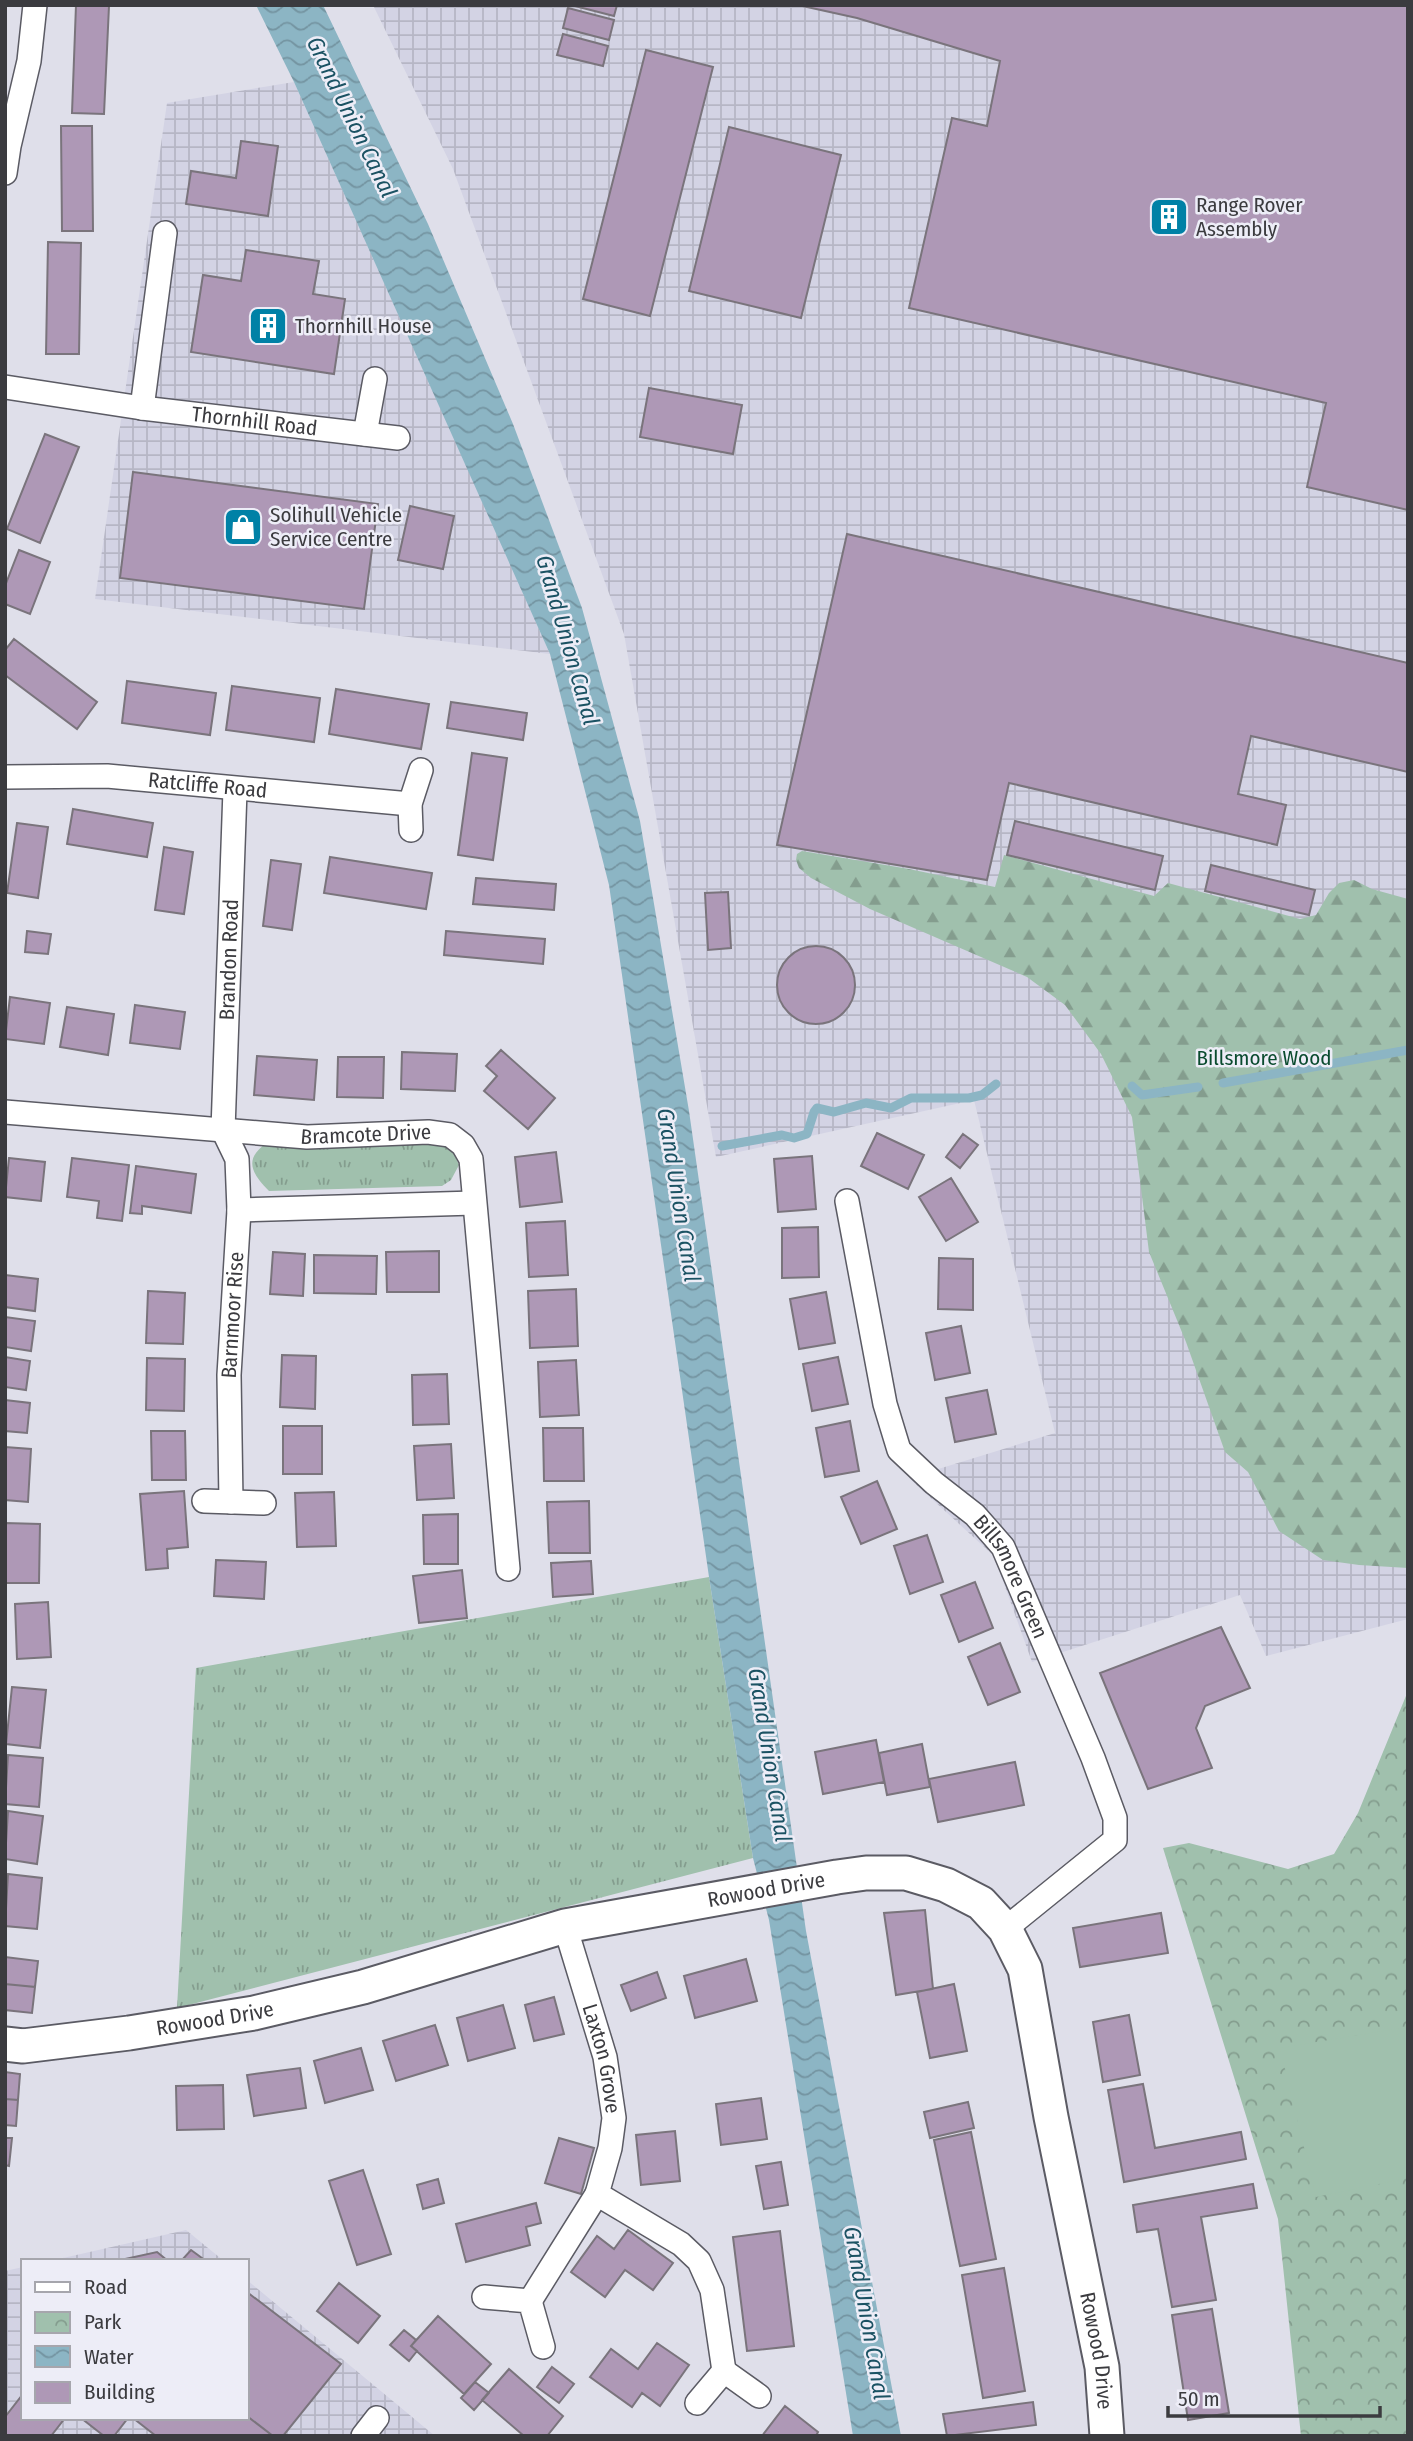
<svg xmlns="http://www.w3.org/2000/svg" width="1413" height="2441" font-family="'Fira Sans Condensed',sans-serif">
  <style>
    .industrial { fill: url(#industrial-grid) }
    .grass { fill: url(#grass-tufts) }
    .forest { fill: url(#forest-firs) }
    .park { fill: url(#park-crowns) }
    .pitch { fill: #a0c0ad }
    .water { fill: url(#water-waves) }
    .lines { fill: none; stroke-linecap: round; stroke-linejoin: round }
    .stream { stroke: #8cb5c4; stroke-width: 9 }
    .building { fill: #ae98b6; stroke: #7a747c; stroke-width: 2 }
    .street-casing { stroke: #5b5b64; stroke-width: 26 }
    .secondary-casing { stroke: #5b5b64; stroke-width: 37 }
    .street { stroke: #fff; stroke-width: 23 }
    .secondary { stroke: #fff; stroke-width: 33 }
    .labels { text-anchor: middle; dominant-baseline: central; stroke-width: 5; stroke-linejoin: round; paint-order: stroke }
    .poi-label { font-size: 21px; fill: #3b3b3f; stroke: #ededf7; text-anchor: start }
    .street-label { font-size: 21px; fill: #3b3b3f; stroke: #ededf7 }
    .park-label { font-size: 21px; fill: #0a4b2f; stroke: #ededf7 }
    .water-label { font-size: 23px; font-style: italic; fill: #1b5263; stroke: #ededf7 }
  </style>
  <defs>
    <pattern id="industrial-grid" width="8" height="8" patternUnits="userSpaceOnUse" patternTransform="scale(1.75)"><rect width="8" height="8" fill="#d3d3e4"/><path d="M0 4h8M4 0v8" fill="none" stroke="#b6b6c5"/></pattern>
    <pattern id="grass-tufts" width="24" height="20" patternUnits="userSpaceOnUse" patternTransform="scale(1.75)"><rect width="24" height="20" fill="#a0c0ad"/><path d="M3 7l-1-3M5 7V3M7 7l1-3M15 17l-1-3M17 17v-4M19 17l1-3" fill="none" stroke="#849d8e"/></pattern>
    <pattern id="forest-firs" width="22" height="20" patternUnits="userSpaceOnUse" patternTransform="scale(1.75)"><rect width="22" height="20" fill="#a0c0ad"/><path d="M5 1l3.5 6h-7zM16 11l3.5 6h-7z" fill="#849d8e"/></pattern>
    <pattern id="park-crowns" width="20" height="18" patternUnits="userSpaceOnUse" patternTransform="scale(1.75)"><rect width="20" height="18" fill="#a0c0ad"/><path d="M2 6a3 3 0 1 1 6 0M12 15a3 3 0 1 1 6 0" fill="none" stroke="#849d8e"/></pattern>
    <pattern id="water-waves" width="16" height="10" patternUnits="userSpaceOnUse" patternTransform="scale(1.75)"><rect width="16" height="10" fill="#8cb5c4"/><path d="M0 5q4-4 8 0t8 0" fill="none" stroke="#7494a1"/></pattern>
  </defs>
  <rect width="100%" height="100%" fill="#dfdfea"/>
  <path class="industrial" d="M 373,5 L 1408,5 L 1408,1619 L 1266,1656 L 1240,1595 L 1032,1662 L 994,1556 L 909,1478 L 1055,1433 L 974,1100 L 716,1157 L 624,634 L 453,169 Z
    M 294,82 L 500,541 L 550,654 L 95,599 L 167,103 Z
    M 186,2230 L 224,2261 L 50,2261 Z
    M 23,2267 L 23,2418 L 247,2418 L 247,2280 L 435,2436 L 5,2436 L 5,2271 Z"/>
  <path class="grass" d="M 268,1142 L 439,1142 L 453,1152 L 459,1165 L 451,1180 L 442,1186 L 269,1191 C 250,1172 244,1158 268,1142 Z
    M 709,1577 L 753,1858 L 177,2008 L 196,1668 Z"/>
  <path class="forest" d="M 802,851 L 909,869 L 995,887 L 1004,855 L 1154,896 L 1168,883 L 1300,919 L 1316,915 L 1329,893 L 1339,883 L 1354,880 L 1372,889 L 1408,899 L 1408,1568 L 1359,1565 L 1323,1560 L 1279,1531 L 1248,1472 L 1225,1452 L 1186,1342 L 1149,1252 L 1132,1117 L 1101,1054 L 1065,1005 L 1027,977 L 870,909 L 811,878 L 799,868 L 796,860 L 797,854 Z"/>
  <path class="park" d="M 1408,1691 L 1408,2436 L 1301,2436 L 1278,2219 L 1163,1848 L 1189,1843 L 1288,1869 L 1334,1854 L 1358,1813 Z"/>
  <path class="pitch" d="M 1408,2027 L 1408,2178 L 1316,2197 L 1280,2048 Z"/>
  <path class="water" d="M 256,5 L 323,5 L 428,224 L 513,424 L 582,608 L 640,821 L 689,1111 L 806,1931 L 901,2436 L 853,2436 L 769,1920 L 753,1858 L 709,1577 L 609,885 L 550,654 L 294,82 Z"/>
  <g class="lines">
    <path class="stream" d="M 1223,1083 L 1408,1050
      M 1132,1086 L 1142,1095 L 1198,1087
      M 722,1146 L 782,1135 L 794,1138 L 807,1134 L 814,1112 L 817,1108 L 834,1112 L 866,1103 L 891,1108 L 911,1098 L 969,1098 L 982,1095 L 996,1084"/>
  </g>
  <path class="building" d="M 76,5 L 109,6 L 104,114 L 72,113 Z
    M 571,5 L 617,5 L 614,16 Z
    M 798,5 L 1408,5 L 1408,510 L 1307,487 L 1326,403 L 909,308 L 952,118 L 987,126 L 1000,61 L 857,18 Z
    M 568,8 L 614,20 L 609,40 L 563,28 Z
    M 563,34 L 608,46 L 603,66 L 557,55 Z
    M 646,50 L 713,67 L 650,316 L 583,299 Z
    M 61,126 L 92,126 L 93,231 L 62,231 Z
    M 729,127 L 841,155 L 801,318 L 689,291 Z
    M 241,141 L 278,146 L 268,216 L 186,204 L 191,171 L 236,178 Z
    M 48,242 L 81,243 L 79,354 L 46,354 Z
    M 246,250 L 319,261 L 313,294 L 345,299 L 334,374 L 191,352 L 203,275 L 241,281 Z
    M 649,388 L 742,405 L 733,454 L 640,437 Z
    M 45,434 L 79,447 L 40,543 L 7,529 Z
    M 133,472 L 378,504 L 364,609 L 120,578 Z
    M 410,506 L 454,516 L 443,569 L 398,560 Z
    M 847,534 L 1408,663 L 1408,772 L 1251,736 L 1238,794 L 1286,805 L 1277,845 L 1009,783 L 987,880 L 777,845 Z
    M 19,550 L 50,562 L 30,614 L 5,604 L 5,586 Z
    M 14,639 L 97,702 L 77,729 L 5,675 L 5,650 Z
    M 127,681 L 216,693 L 210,735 L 122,723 Z
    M 232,686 L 320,698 L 314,742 L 226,730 Z
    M 336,689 L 429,704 L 421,749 L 329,734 Z
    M 451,702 L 527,713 L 523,740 L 447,728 Z
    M 472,753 L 507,758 L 493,860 L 458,855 Z
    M 73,809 L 153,823 L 147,857 L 67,844 Z
    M 1015,821 L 1163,856 L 1155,890 L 1007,855 Z
    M 17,823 L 48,827 L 38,898 L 7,893 Z
    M 164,847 L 193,852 L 184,914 L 155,910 Z
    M 330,857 L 432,873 L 426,909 L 324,893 Z
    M 271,860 L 301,864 L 292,930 L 263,926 Z
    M 1211,865 L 1315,890 L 1309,915 L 1205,891 Z
    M 476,878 L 556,884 L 554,910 L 473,904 Z
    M 728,892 L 731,948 L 708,950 L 705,893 Z
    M 27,931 L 51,934 L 48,954 L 25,952 Z
    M 446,931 L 545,939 L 543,964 L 444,955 Z
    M777 985a39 39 0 1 1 78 0a39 39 0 1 1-78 0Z
    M 10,997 L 50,1003 L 44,1044 L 5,1039 Z
    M 135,1005 L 185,1012 L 180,1049 L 130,1043 Z
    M 67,1007 L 114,1014 L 108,1055 L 60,1047 Z
    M 501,1050 L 555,1098 L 528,1129 L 484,1091 L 497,1076 L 486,1066 Z
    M 402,1052 L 457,1054 L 455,1091 L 401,1089 Z
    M 257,1056 L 317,1060 L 314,1100 L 254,1095 Z
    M 338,1057 L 384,1057 L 383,1098 L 337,1097 Z
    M 877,1133 L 924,1155 L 908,1189 L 861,1166 Z
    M 963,1134 L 978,1145 L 960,1168 L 946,1157 Z
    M 556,1152 L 562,1202 L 520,1207 L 515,1157 Z
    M 812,1156 L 816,1209 L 778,1212 L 774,1159 Z
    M 9,1158 L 45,1162 L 41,1201 L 5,1197 Z
    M 72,1158 L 129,1165 L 122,1221 L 97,1218 L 99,1201 L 67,1197 Z
    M 136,1166 L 196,1174 L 191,1213 L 142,1206 L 142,1214 L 130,1213 Z
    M 951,1178 L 978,1222 L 946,1241 L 919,1197 Z
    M 565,1221 L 568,1275 L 529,1277 L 526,1223 Z
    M 818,1227 L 819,1277 L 782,1278 L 782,1228 Z
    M 439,1251 L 439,1292 L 387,1292 L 386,1252 Z
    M 273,1252 L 305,1254 L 303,1296 L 270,1294 Z
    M 314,1255 L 377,1256 L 376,1294 L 314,1293 Z
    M 939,1258 L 973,1259 L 973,1310 L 938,1309 Z
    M 5,1275 L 38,1279 L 35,1311 L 5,1307 Z
    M 576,1289 L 578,1346 L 530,1348 L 528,1291 Z
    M 148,1291 L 185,1293 L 183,1344 L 146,1343 Z
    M 826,1292 L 835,1343 L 799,1349 L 790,1299 Z
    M 5,1317 L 35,1321 L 31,1351 L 5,1347 Z
    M 961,1326 L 970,1373 L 935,1380 L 926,1333 Z
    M 282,1355 L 316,1356 L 315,1409 L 280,1407 Z
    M 5,1357 L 30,1361 L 26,1390 L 5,1387 Z
    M 838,1357 L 848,1404 L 812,1411 L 803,1364 Z
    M 147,1358 L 185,1359 L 184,1411 L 146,1410 Z
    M 576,1360 L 579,1415 L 540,1417 L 538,1362 Z
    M 447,1374 L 449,1424 L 413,1425 L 412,1375 Z
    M 987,1390 L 996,1434 L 955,1442 L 946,1398 Z
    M 5,1400 L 30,1403 L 27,1433 L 5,1431 Z
    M 850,1421 L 859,1471 L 825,1477 L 816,1428 Z
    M 283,1426 L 322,1426 L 322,1474 L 283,1474 Z
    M 543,1428 L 583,1428 L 584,1481 L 544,1481 Z
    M 151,1431 L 185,1431 L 186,1480 L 152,1480 Z
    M 451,1444 L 454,1498 L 417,1500 L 414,1446 Z
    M 5,1447 L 31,1449 L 28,1502 L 5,1500 Z
    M 877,1481 L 897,1529 L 861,1544 L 841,1497 Z
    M 184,1491 L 188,1547 L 167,1549 L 168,1568 L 146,1570 L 140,1494 Z
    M 334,1492 L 336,1546 L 297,1547 L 295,1493 Z
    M 589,1501 L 590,1553 L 549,1553 L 547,1502 Z
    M 458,1514 L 458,1564 L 424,1564 L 423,1515 Z
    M 5,1523 L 40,1524 L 39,1583 L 5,1583 Z
    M 927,1535 L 943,1582 L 910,1594 L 894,1546 Z
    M 216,1560 L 266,1562 L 264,1599 L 214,1596 Z
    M 591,1561 L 593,1594 L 553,1597 L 551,1563 Z
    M 462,1570 L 467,1618 L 419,1623 L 413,1576 Z
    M 975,1582 L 993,1628 L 959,1642 L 941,1595 Z
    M 48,1602 L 51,1657 L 17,1659 L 15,1604 Z
    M 1221,1627 L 1250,1688 L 1205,1706 L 1196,1728 L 1212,1768 L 1148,1789 L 1100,1673 Z
    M 1000,1643 L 1020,1692 L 988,1705 L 968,1657 Z
    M 12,1687 L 46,1690 L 40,1748 L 6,1744 Z
    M 876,1740 L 884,1782 L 823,1794 L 815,1752 Z
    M 922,1744 L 930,1787 L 887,1795 L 879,1753 Z
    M 8,1755 L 43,1758 L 39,1807 L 5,1804 Z
    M 1015,1762 L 1024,1805 L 938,1822 L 929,1779 Z
    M 8,1811 L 43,1816 L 37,1864 L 5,1859 Z
    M 8,1874 L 42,1878 L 37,1929 L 5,1926 Z
    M 925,1910 L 933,1989 L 896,1995 L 884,1913 Z
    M 1161,1913 L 1168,1953 L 1080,1967 L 1073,1928 Z
    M 5,1957 L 38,1961 L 35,1987 L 5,1984 Z
    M 746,1959 L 757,2001 L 695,2018 L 684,1976 Z
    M 657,1972 L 666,1998 L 631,2011 L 621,1985 Z
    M 5,1984 L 35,1987 L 32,2013 L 5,2010 Z
    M 954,1984 L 967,2051 L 930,2058 L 917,1992 Z
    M 554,1997 L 564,2034 L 534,2041 L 525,2005 Z
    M 503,2005 L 515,2048 L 468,2061 L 457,2018 Z
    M 1129,2015 L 1140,2075 L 1103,2082 L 1093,2022 Z
    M 435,2025 L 448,2065 L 396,2081 L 383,2041 Z
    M 361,2048 L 373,2090 L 325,2103 L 314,2061 Z
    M 300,2068 L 306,2108 L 254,2116 L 247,2075 Z
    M 5,2072 L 20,2074 L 18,2100 L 5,2099 Z
    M 1143,2084 L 1155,2148 L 1241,2132 L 1246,2159 L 1124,2182 L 1108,2090 Z
    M 223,2085 L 224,2129 L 177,2130 L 176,2086 Z
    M 761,2098 L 767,2139 L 721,2145 L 716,2104 Z
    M 5,2099 L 18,2100 L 16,2126 L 5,2125 Z
    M 968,2102 L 974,2128 L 930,2138 L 924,2112 Z
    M 675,2131 L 680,2181 L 641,2185 L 636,2135 Z
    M 971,2132 L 996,2259 L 960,2266 L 934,2140 Z
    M 5,2138 L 12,2138 L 9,2166 L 5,2165 Z
    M 559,2138 L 594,2148 L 581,2194 L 545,2183 Z
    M 781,2162 L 788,2205 L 764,2209 L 756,2166 Z
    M 363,2170 L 391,2254 L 357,2265 L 329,2181 Z
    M 438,2179 L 444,2203 L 423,2209 L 417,2185 Z
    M 1253,2184 L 1257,2208 L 1201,2217 L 1216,2300 L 1172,2307 L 1158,2229 L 1137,2232 L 1133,2205 Z
    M 536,2203 L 541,2223 L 526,2227 L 530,2245 L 466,2262 L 456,2224 Z
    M 628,2230 L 673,2263 L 653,2290 L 625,2270 L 605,2297 L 571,2272 L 597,2236 L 614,2249 Z
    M 780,2231 L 794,2346 L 747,2351 L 733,2237 Z
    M 191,2250 L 206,2261 L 181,2261 Z
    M 157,2252 L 168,2261 L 116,2261 Z
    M 1004,2268 L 1025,2391 L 983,2398 L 962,2275 Z
    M 339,2283 L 380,2316 L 358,2343 L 317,2311 Z
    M 247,2292 L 341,2364 L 283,2436 L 273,2436 L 247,2416 Z
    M 1212,2309 L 1229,2413 L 1188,2420 L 1172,2315 Z
    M 438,2316 L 491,2364 L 464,2394 L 411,2346 Z
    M 404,2330 L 416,2340 L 411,2346 L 417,2351 L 409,2361 L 390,2345 Z
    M 657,2343 L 689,2365 L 660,2406 L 642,2393 L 632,2407 L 590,2377 L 611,2349 L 638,2369 Z
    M 552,2367 L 574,2384 L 559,2403 L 537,2387 Z
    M 509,2369 L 563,2416 L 547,2436 L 524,2436 L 482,2400 Z
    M 475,2382 L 489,2393 L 474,2410 L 461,2398 Z
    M 23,2394 L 23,2418 L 65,2418 L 51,2436 L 5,2436 L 5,2417 Z
    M 1033,2402 L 1036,2425 L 947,2436 L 943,2414 Z
    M 785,2406 L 818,2432 L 816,2436 L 762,2436 Z
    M 247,2416 L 273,2436 L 156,2436 L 133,2418 L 247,2418 Z
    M 81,2418 L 128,2418 L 114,2436 L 104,2436 Z"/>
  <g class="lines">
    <g class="street-casing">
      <g id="street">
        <path d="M 5,173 L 9,146 L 29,61 L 35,5"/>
        <path id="s1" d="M 5,387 L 142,408 L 398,438"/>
        <path d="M 142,408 L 165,233"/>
        <path d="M 365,434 L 375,379"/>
        <path id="s2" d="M 5,777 L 107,776 L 410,804"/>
        <path d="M 411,830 L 410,804 L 421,770"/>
        <path id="s3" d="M 5,1112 L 307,1137 L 428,1132 L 450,1135 L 463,1145 L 471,1159 L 508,1569"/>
        <path id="s4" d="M 847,1201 L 885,1404 L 899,1450 L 934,1483 L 975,1515 L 1003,1547 L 1093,1758 L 1115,1818 L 1115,1840 L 1005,1929"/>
        <path d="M 239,1210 L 474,1203"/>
        <path d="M 204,1501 L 264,1503"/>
        <path id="s5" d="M 231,1502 L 229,1375 L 239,1210 L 237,1159 L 223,1130 L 235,790"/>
        <path id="s6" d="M 565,1926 L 605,2057 L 614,2118 L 610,2148 L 597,2194 L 681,2244 L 699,2261 L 712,2290 L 724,2371"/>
        <path d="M 484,2297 L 530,2301 L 543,2347"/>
        <path d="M 530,2301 L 597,2194"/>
        <path d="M 697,2403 L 724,2371 L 759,2396"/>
        <path d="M 363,2436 L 377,2418"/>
      </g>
    </g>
    <g class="secondary-casing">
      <g id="secondary">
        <path id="s7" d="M 5,2044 L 23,2046 L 129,2033 L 254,2013 L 363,1987 L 565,1926 L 837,1877 L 866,1873 L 906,1873 L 946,1885 L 981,1903 L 1005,1929 L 1025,1969 L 1051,2117 L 1102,2367 L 1107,2436"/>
      </g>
    </g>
    <use href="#street" class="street"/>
    <use href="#secondary" class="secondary"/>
  </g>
  <defs>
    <g id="building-square" transform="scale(2.0125)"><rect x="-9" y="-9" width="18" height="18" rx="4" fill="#0081a6" stroke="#ededf7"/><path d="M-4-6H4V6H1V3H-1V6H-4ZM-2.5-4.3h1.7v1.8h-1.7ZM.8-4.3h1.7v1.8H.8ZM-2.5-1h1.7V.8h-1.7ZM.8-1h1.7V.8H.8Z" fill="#fff"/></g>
    <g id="shop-square" transform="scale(2.0125)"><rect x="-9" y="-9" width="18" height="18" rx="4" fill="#0081a6" stroke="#ededf7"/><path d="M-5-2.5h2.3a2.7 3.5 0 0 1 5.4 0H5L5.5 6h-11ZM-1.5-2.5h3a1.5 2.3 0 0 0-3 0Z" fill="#fff"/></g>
  </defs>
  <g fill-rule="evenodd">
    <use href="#building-square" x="1169" y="217"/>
    <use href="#building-square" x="268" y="326"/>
    <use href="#shop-square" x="243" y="527"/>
  </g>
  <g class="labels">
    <g class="poi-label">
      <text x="1196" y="205">Range Rover<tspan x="1196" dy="24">Assembly</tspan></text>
      <text x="295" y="326">Thornhill House</text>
      <text x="270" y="515">Solihull Vehicle<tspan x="270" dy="24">Service Centre</tspan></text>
    </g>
    <g class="street-label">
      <text stroke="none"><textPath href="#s1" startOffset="252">Thornhill Road</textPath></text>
      <text stroke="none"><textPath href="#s2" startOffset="203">Ratcliffe Road</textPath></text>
      <text stroke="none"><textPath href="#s5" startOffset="546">Brandon Road</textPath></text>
      <text stroke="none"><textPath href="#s3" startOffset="362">Bramcote Drive</textPath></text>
      <text stroke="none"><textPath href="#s5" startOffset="187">Barnmoor Rise</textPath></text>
      <text stroke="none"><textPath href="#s4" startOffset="427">Billsmore Green</textPath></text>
      <text stroke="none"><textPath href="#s7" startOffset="779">Rowood Drive</textPath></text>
      <text stroke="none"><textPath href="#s7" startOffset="212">Rowood Drive</textPath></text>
      <text stroke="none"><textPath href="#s6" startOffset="138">Laxton Grove</textPath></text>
      <text stroke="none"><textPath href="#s7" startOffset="1470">Rowood Drive</textPath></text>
    </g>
    <g class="park-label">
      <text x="1264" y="1058">Billsmore Wood</text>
    </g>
    <g class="water-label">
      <text transform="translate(352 117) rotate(64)">Grand Union Canal</text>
      <text transform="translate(568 640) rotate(74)">Grand Union Canal</text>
      <text transform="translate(679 1195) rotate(81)">Grand Union Canal</text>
      <text transform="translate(770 1755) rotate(81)">Grand Union Canal</text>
      <text transform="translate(867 2313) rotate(80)">Grand Union Canal</text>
    </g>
  </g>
  <rect width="1413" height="2441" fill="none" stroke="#3b3b3f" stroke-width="14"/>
  <rect x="21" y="2259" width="228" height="161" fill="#ededf7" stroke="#a6a6ad" stroke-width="2"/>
  <rect x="35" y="2282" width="35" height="10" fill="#ffffff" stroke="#a6a6ad" stroke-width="2"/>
  <text x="84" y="2294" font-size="21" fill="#3b3b3f">Road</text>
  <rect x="35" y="2312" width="35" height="21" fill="url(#park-crowns)" stroke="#a6a6ad" stroke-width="2"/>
  <text x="84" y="2329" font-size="21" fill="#3b3b3f">Park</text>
  <rect x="35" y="2346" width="35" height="21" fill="url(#water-waves)" stroke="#a6a6ad" stroke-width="2"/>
  <text x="84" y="2364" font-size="21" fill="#3b3b3f">Water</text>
  <rect x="35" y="2382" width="35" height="21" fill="#ae98b6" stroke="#a6a6ad" stroke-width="2"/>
  <text x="84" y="2399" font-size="21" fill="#3b3b3f">Building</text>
  <path d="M1168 2406v10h212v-10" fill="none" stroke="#3b3b3f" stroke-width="3.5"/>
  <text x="1178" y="2406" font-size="21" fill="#3b3b3f" stroke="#ededf7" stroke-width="5" paint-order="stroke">50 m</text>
</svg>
